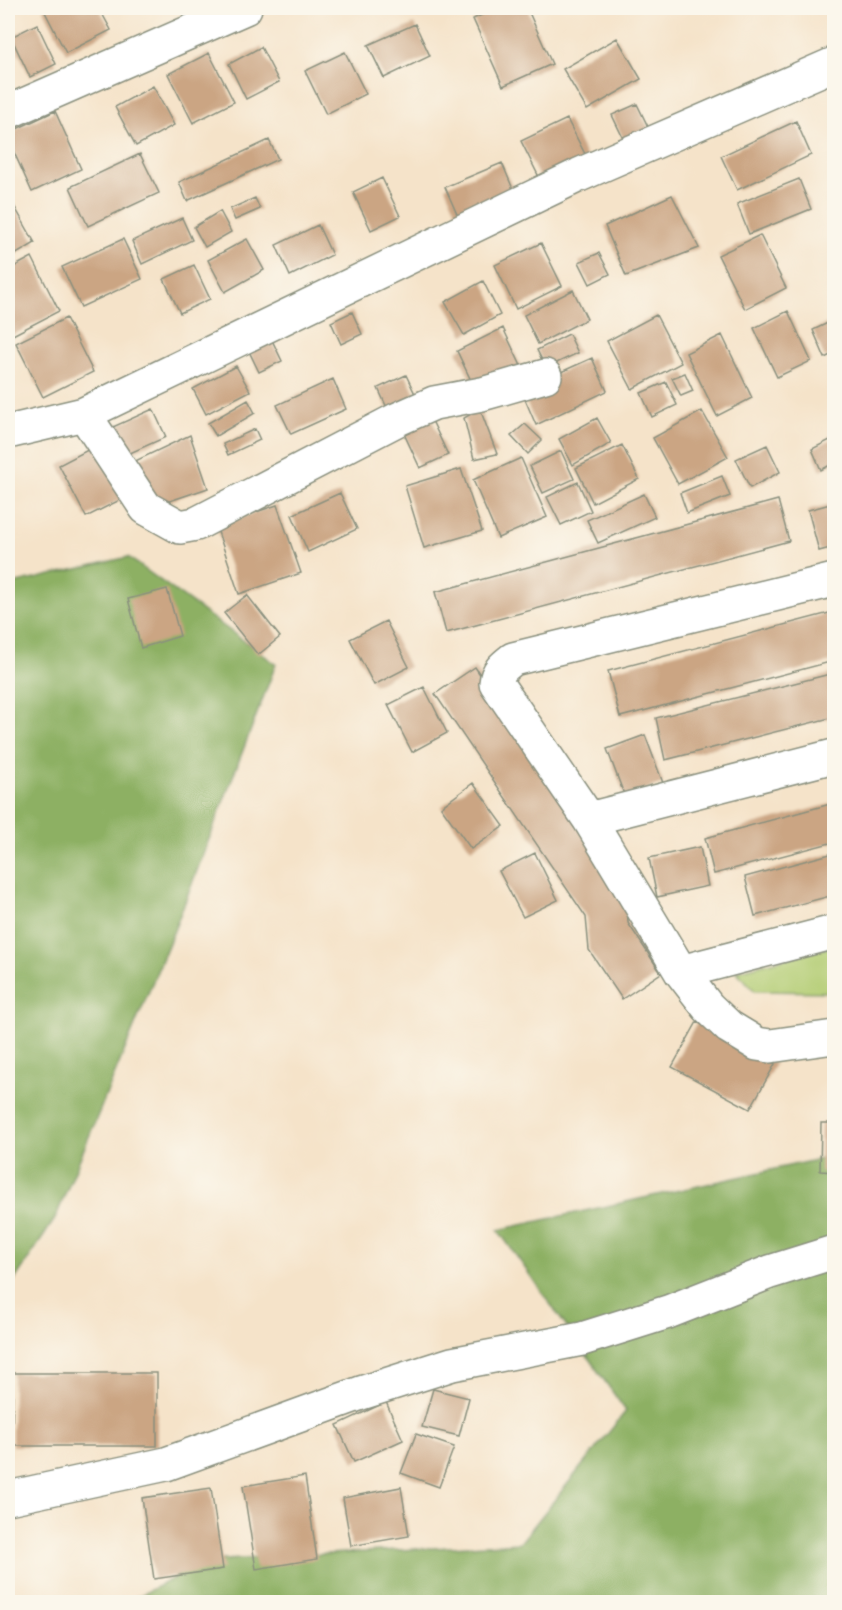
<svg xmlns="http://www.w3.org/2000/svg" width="842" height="1610" font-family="'Libre Caslon Text',serif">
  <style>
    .green { fill: #b2cc72; stroke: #688453; stroke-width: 1.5 }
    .forest { fill: #8db064; stroke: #56764c; stroke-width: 1.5 }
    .building { fill: #cba583 }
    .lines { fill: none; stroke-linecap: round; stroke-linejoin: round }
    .street-casing { stroke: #8a907e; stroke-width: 36 }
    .street { stroke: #fff; stroke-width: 33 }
  </style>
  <rect width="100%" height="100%" fill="#fbf7ec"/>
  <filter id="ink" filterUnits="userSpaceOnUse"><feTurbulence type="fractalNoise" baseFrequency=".0167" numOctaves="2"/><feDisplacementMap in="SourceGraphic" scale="12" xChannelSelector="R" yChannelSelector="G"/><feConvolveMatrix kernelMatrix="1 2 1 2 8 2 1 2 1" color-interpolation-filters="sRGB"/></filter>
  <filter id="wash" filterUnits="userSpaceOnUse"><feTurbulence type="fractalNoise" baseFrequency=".008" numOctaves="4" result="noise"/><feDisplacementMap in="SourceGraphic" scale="24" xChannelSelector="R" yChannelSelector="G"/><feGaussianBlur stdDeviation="1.35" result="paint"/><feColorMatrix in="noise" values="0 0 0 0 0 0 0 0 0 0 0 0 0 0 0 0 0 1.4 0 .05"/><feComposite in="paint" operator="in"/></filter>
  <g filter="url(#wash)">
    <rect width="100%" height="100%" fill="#f5e3c9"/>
    <path class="green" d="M 834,946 L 834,992 L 755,991 L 736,971 Z"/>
    <path class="forest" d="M 128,557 L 276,664 L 175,928 L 55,1219 L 8,1290 L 8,585 Z
      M 834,1156 L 834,1602 L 127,1602 L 207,1561 L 520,1543 L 626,1411 L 498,1230 Z"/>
    <g id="blocks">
      <path class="building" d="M 43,8 L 99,8 L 111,30 L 66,53 Z
        M 497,8 L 527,8 L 552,64 L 503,86 L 473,19 Z
        M 37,24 L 56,64 L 30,77 L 11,37 Z
        M 415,24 L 430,56 L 384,78 L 368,45 Z
        M 617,38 L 641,79 L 587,110 L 563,69 Z
        M 261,47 L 279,82 L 246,99 L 229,64 Z
        M 345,52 L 366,94 L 326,114 L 305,71 Z
        M 209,53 L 234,102 L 193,123 L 168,74 Z
        M 153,86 L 174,125 L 136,146 L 115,107 Z
        M 637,104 L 651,133 L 626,144 L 612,115 Z
        M 55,111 L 81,169 L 32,192 L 8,139 L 8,133 Z
        M 567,119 L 587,158 L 541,181 L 521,141 Z
        M 796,121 L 811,155 L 737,190 L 721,156 Z
        M 269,140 L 278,159 L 187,201 L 179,182 Z
        M 140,154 L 159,193 L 88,226 L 70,187 Z
        M 502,163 L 516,196 L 460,221 L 445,187 Z
        M 382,178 L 400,216 L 371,230 L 353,192 Z
        M 799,179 L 811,209 L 749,234 L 737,204 Z
        M 8,195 L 35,243 L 8,259 Z
        M 672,195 L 699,248 L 626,276 L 605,226 Z
        M 255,198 L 260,209 L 235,220 L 230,209 Z
        M 220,211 L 231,232 L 205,247 L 194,227 Z
        M 182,218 L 192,240 L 142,264 L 132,241 Z
        M 834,220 L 834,233 L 829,223 Z
        M 318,225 L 332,255 L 290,276 L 276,245 Z
        M 760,235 L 786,288 L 745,309 L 718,255 Z
        M 123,239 L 142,279 L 81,307 L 62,267 Z
        M 247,239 L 264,270 L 225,292 L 208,260 Z
        M 541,243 L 562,286 L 516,309 L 495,265 Z
        M 599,253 L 610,274 L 590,284 L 579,262 Z
        M 32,257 L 59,311 L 9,337 L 8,270 Z
        M 194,265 L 210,299 L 180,313 L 164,279 Z
        M 483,281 L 500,315 L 464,335 L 445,302 Z
        M 573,290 L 587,319 L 538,344 L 524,315 Z
        M 788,311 L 811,361 L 777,377 L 754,328 Z
        M 352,312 L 362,334 L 341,344 L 331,322 Z
        M 656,315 L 681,363 L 632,389 L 607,341 Z
        M 66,318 L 93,372 L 43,397 L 16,343 Z
        M 834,320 L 834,353 L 825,358 L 813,330 Z
        M 503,328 L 522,368 L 476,391 L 457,351 Z
        M 569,334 L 578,353 L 546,368 L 537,350 Z
        M 722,335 L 752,398 L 717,416 L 686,353 Z
        M 270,336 L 282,361 L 259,372 L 247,347 Z
        M 592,358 L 607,391 L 536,425 L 521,390 Z
        M 236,366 L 250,391 L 206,414 L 193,389 Z
        M 685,373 L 693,391 L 681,396 L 672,378 Z
        M 406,375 L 416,396 L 388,410 L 378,388 Z
        M 333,379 L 346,409 L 291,434 L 277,405 Z
        M 666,382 L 677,405 L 652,417 L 641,393 Z
        M 248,400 L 255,413 L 216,436 L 208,423 Z
        M 153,409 L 166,437 L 119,458 L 106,430 Z
        M 480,409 L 497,454 L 474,459 L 464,418 Z
        M 702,411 L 728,457 L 678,484 L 653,438 Z
        M 428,412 L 448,455 L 420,468 L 400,425 Z
        M 597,418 L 611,443 L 573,465 L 559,439 Z
        M 525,424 L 542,440 L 528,454 L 511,436 Z
        M 255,429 L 260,440 L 228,455 L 223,444 Z
        M 190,435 L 208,488 L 152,507 L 131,463 Z
        M 834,438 L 834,463 L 821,470 L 812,449 Z
        M 103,442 L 130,495 L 86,517 L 59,465 Z
        M 622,445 L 639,479 L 593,503 L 576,468 Z
        M 767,445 L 780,472 L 750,488 L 736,459 Z
        M 561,451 L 574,479 L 543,493 L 530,466 Z
        M 521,458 L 547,517 L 498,538 L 473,480 Z
        M 461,469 L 482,531 L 424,548 L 405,486 Z
        M 722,476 L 730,496 L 687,513 L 680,493 Z
        M 578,482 L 591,511 L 561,525 L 547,497 Z
        M 340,493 L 357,529 L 308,552 L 292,515 Z
        M 644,494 L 655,517 L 598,543 L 587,520 Z
        M 778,500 L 789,541 L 446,633 L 435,592 Z
        M 834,503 L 834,547 L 819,551 L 808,510 Z
        M 277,505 L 301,573 L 239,594 L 216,526 Z
        M 167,589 L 180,636 L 141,648 L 128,599 Z
        M 247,595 L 280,637 L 258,655 L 224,613 Z
        M 829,613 L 834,616 L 834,661 L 620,717 L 608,671 Z
        M 386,621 L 409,667 L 374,685 L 350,639 Z
        M 475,667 L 626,890 L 628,923 L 661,973 L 622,999 L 589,950 L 586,917 L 435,694 Z
        M 834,673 L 834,717 L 665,760 L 656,718 Z
        M 424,687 L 447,733 L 412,752 L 388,705 Z
        M 645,735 L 663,783 L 625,797 L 607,749 Z
        M 473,783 L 504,826 L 471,849 L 441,807 Z
        M 834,803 L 834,842 L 714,874 L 705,838 Z
        M 700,847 L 708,886 L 657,897 L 649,858 Z
        M 535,853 L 558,900 L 523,917 L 499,871 Z
        M 834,853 L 834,895 L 755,916 L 745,877 Z
        M 697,1022 L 775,1064 L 750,1109 L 672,1067 Z
        M 821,1123 L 834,1123 L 834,1172 L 820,1171 Z
        M 13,1373 L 157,1373 L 157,1446 L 12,1446 Z
        M 433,1389 L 469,1398 L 459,1436 L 422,1427 Z
        M 386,1402 L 403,1440 L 354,1462 L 337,1425 Z
        M 416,1434 L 454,1447 L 439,1487 L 401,1473 Z
        M 305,1476 L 317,1559 L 256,1569 L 243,1486 Z
        M 401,1487 L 409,1536 L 351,1546 L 343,1498 Z
        M 211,1488 L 223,1569 L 154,1579 L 142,1498 Z"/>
    </g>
  </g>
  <g filter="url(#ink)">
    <use href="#blocks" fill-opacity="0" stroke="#8a907e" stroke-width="1.5"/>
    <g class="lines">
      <g class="street-casing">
        <path id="street" d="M 8,112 L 245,8
          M 84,414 L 146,508 L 180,527 L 196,524 L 398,419 L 434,403 L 482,394 L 545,376
          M 8,432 L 84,414 L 579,175 L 834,64
          M 834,580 L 513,659 C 504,666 497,671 496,683 L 589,819 L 681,972 L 708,1007 L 729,1027 L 757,1044 L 770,1046 L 834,1037
          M 589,819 L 834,756
          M 681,972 L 834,932
          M 8,1498 L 166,1464 L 361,1393 L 452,1364 L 582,1339 L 668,1312 L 770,1272 L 834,1252"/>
      </g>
      <use href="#street" class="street"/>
    </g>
  </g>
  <rect width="842" height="1610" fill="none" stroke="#fbf7ec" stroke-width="30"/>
</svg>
